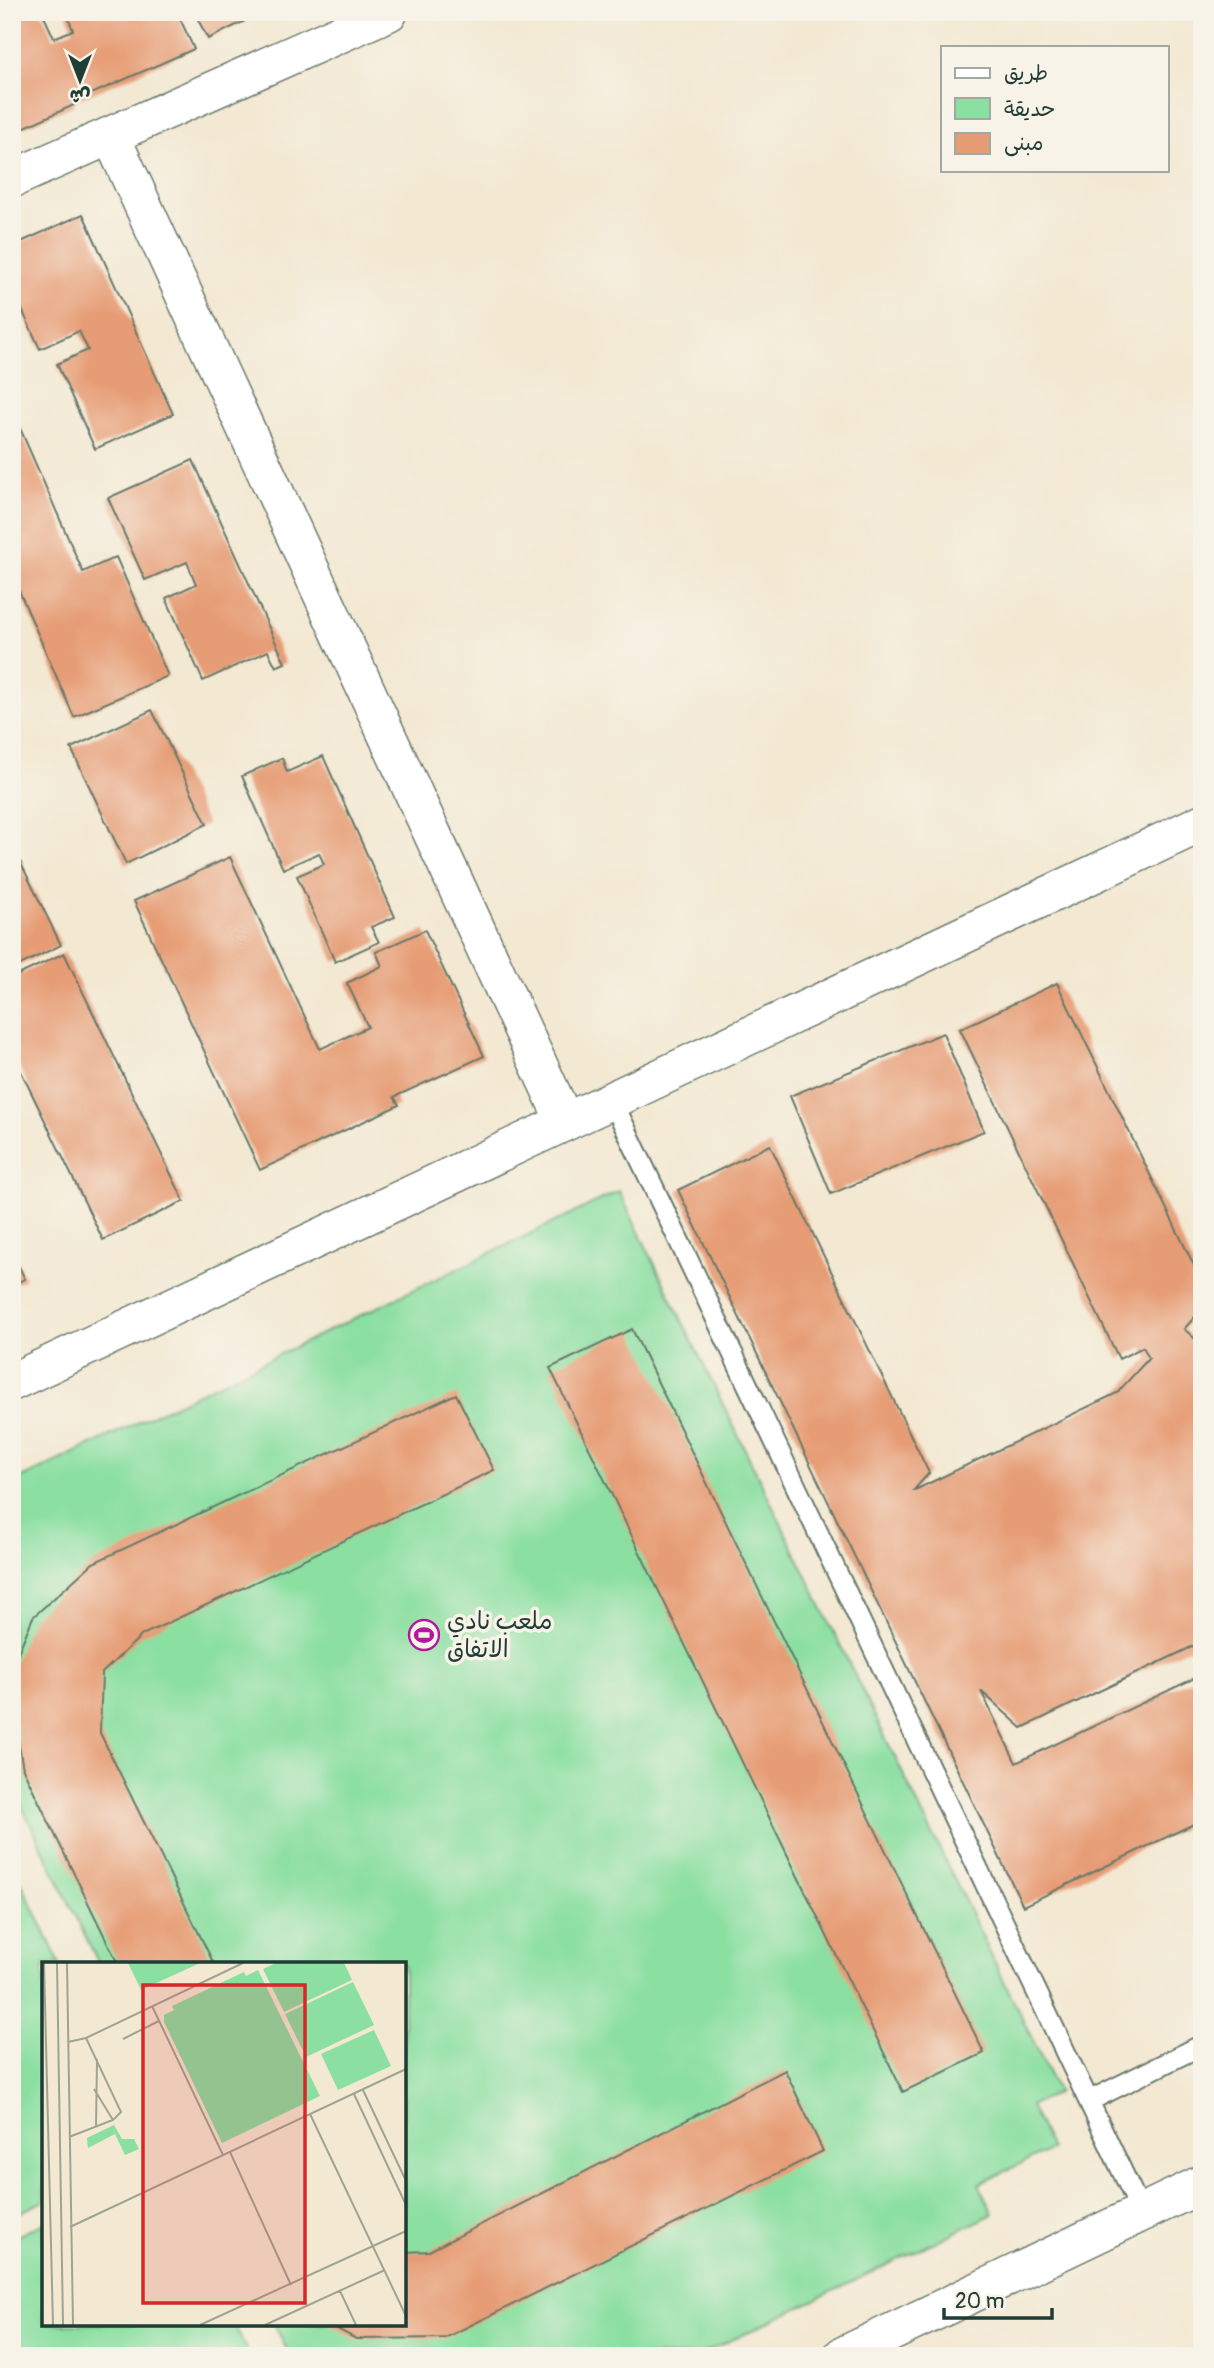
<svg xmlns="http://www.w3.org/2000/svg" width="1214" height="2368" font-family="Pangolin,'Playpen Sans Arabic',sans-serif">
  <style>
    .green { fill: #8adfa1; stroke: #548e6a; stroke-width: 2 }
    .building { fill: #e69c74 }
    .lines { fill: none; stroke-linecap: round; stroke-linejoin: round }
    .lane-casing { stroke: #69796b; stroke-width: 23 }
    .street-casing { stroke: #69796b; stroke-width: 40 }
    .lane { stroke: #fff; stroke-width: 19 }
    .street { stroke: #fff; stroke-width: 37 }
    .labels { text-anchor: middle; dominant-baseline: central; stroke-width: 7; stroke-linejoin: round; paint-order: stroke }
    .poi-label { font-size: 24px; fill: #1f3d34; stroke: #f7f3e8; text-anchor: start }
    .inset-road { fill: none; stroke: #9ea493; stroke-width: 2 }
    .view { fill: #d62828; fill-opacity: 0.15; stroke: #d62828; stroke-width: 3.5 }
    .inset-edge { fill: none; stroke: #1f3d34; stroke-width: 3.5 }
  </style>
  <rect width="100%" height="100%" fill="#f7f3e8"/>
  <filter id="ink" filterUnits="userSpaceOnUse"><feTurbulence type="fractalNoise" baseFrequency=".0143" numOctaves="2"/><feDisplacementMap in="SourceGraphic" scale="14" xChannelSelector="R" yChannelSelector="G"/><feConvolveMatrix kernelMatrix="1 2 1 2 8 2 1 2 1" color-interpolation-filters="sRGB"/></filter>
  <filter id="wash" filterUnits="userSpaceOnUse"><feTurbulence type="fractalNoise" baseFrequency=".00686" numOctaves="4" result="noise"/><feDisplacementMap in="SourceGraphic" scale="28" xChannelSelector="R" yChannelSelector="G"/><feGaussianBlur stdDeviation="1.57" result="paint"/><feColorMatrix in="noise" values="0 0 0 0 0 0 0 0 0 0 0 0 0 0 0 0 0 1.4 0 .05"/><feComposite in="paint" operator="in"/></filter>
  <g filter="url(#wash)">
    <rect width="100%" height="100%" fill="#f3e8d2"/>
    <path class="green" d="M 619,1191 L 1058,2092 L 1030,2106 L 1051,2149 L 979,2184 L 993,2214 L 698,2356 L 290,2356 L 274,2324 L 404,2324 L 404,1964 L 99,1964 L 12,1786 L 12,1483 Z
      M 12,1863 L 60,1964 L 44,1964 L 44,2201 L 12,2216 Z
      M 44,2223 L 44,2324 L 234,2324 L 249,2356 L 12,2356 L 12,2238 Z"/>
    <g id="blocks">
      <path class="building" d="M 26,12 L 42,12 L 54,38 L 73,30 L 66,12 L 177,12 L 194,49 L 73,102 L 74,105 L 23,128 L 12,103 L 12,61 L 18,59 L 12,47 L 12,18 Z
        M 194,12 L 250,12 L 253,17 L 208,39 Z
        M 83,214 L 173,414 L 95,449 L 57,364 L 88,350 L 79,331 L 40,349 L 12,288 L 12,246 Z
        M 12,410 L 83,572 L 116,557 L 168,676 L 74,717 L 14,579 L 12,580 Z
        M 193,460 L 285,663 L 276,667 L 268,651 L 203,681 L 166,598 L 196,584 L 187,562 L 145,580 L 108,498 Z
        M 152,710 L 207,824 L 126,864 L 71,748 Z
        M 323,756 L 395,917 L 371,927 L 379,942 L 335,962 L 297,876 L 324,864 L 319,853 L 283,869 L 242,776 L 282,758 L 287,772 Z
        M 12,845 L 61,945 L 12,969 Z
        M 230,857 L 320,1049 L 368,1027 L 347,983 L 382,966 L 376,952 L 425,930 L 484,1056 L 394,1097 L 399,1105 L 260,1170 L 134,901 Z
        M 64,953 L 184,1201 L 103,1240 L 12,1053 L 12,978 Z
        M 1057,983 L 1202,1282 L 1202,1309 L 1184,1329 L 1202,1345 L 1202,1642 L 1022,1728 L 981,1691 L 1016,1763 L 1201,1675 L 1202,1820 L 1023,1906 L 678,1190 L 770,1145 L 929,1473 L 913,1491 L 1117,1393 L 1149,1358 L 1143,1347 L 1119,1359 L 960,1029 Z
        M 943,1033 L 984,1131 L 831,1194 L 790,1096 Z
        M 12,1252 L 25,1279 L 12,1285 Z
        M 632,1329 L 984,2053 L 903,2092 L 550,1368 Z
        M 456,1394 L 494,1470 L 142,1635 L 102,1673 L 100,1733 L 214,1964 L 118,1964 L 23,1769 L 12,1705 L 12,1667 L 33,1617 L 93,1563 Z
        M 785,2070 L 823,2151 L 445,2338 L 356,2339 L 328,2324 L 404,2324 L 404,2252 L 429,2251 Z"/>
    </g>
  </g>
  <g filter="url(#ink)">
    <use href="#blocks" fill-opacity="0" stroke="#69796b" stroke-width="2"/>
    <g class="lines">
      <g class="lane-casing">
        <path id="lane" d="M 612,1100 L 1142,2213
          M 1089,2101 L 1202,2045"/>
      </g>
      <g class="street-casing">
        <path id="street" d="M 111,136 L 565,1122
          M 12,179 L 389,12
          M 12,1382 L 1202,823
          M 842,2356 L 1202,2184"/>
      </g>
      <use href="#lane" class="lane"/>
      <use href="#street" class="street"/>
    </g>
  </g>
  <defs>
    <g id="stadium-ring" transform="scale(1.575)"><circle r="9.5" fill="#f7f3e8" stroke="#b5179e" stroke-width="1.5"/><path d="M0-5a6.5 5 0 1 0 0 10a6.5 5 0 1 0 0-10ZM-3.5-1.8h7v3.6h-7Z" fill="#b5179e"/></g>
  </defs>
  <g fill-rule="evenodd">
    <use href="#stadium-ring" x="424" y="1635"/>
  </g>
  <g class="labels">
    <g class="poi-label">
      <text x="447" y="1621">ملعب نادي<tspan x="447" dy="28">الاتفاق</tspan></text>
    </g>
  </g>
  <g transform="translate(42 1962)">
    <rect width="364" height="364" fill="#f3e8d2"/>
    <path d="M 86,1 L 158,1 L 99,28 ZM 234,1 L 302,1 L 310,18 L 242,50 L 221,7 ZM 216,8 L 278,134 L 180,181 L 122,60 L 122,53 L 132,48 L 130,44 L 202,10 L 204,14 ZM 311,20 L 332,63 L 264,95 L 243,52 ZM 332,68 L 349,104 L 296,128 L 279,92 ZM 72,163 L 80,177 L 92,177 L 97,187 L 83,193 L 73,172 L 46,186 L 45,176 Z" fill="#8adfa1"/>
    <path class="inset-road" d="M 2,1 L 11,363M 15,1 L 21,363M 25,1 L 31,363M 110,44 L 181,193M 81,77 L 117,59M 26,80 L 44,76 L 201,1M 52,127 L 71,158M 321,128 L 364,219M 312,132 L 364,243M 268,152 L 364,354M 54,165 L 55,97M 27,175 L 71,158 L 79,150 L 44,76M 188,190 L 249,323M 28,265 L 364,107M 298,329 L 314,363M 158,363 L 364,269M 223,363 L 343,308"/>
    <path class="view" d="M 101,23 L 263,23 L 263,341 L 101,341 Z"/>
    <rect width="364" height="364" class="inset-edge"/>
  </g>
  <rect width="1214" height="2368" fill="none" stroke="#f7f3e8" stroke-width="42"/>
  <rect x="941" y="46" width="228" height="126" fill="#f7f3e8" stroke="#a1aaa0" stroke-width="2"/>
  <rect x="955" y="68" width="35" height="10" fill="#ffffff" stroke="#a1aaa0" stroke-width="2"/>
  <text x="1004" y="80" font-size="21" fill="#1f3d34">طريق</text>
  <rect x="955" y="98" width="35" height="21" fill="#8adfa1" stroke="#a1aaa0" stroke-width="2"/>
  <text x="1004" y="116" font-size="21" fill="#1f3d34">حديقة</text>
  <rect x="955" y="133" width="35" height="21" fill="#e69c74" stroke="#a1aaa0" stroke-width="2"/>
  <text x="1004" y="150" font-size="21" fill="#1f3d34">مبنى</text>
  <g transform="translate(80 80) rotate(180)" stroke="#f7f3e8" stroke-width="5" paint-order="stroke">
  <path d="M0-5L12 26L0 18L-12 26Z" fill="#1f3d34"/>
  <text y="-10" font-size="19" font-weight="bold" text-anchor="middle" fill="#1f3d34">ش</text>
  </g>
  <path d="M944 2308v10h108v-10" fill="none" stroke="#1f3d34" stroke-width="3.5"/>
  <text x="955" y="2308" font-size="21" fill="#1f3d34" stroke="#f7f3e8" stroke-width="5" paint-order="stroke">20 m</text>
</svg>
